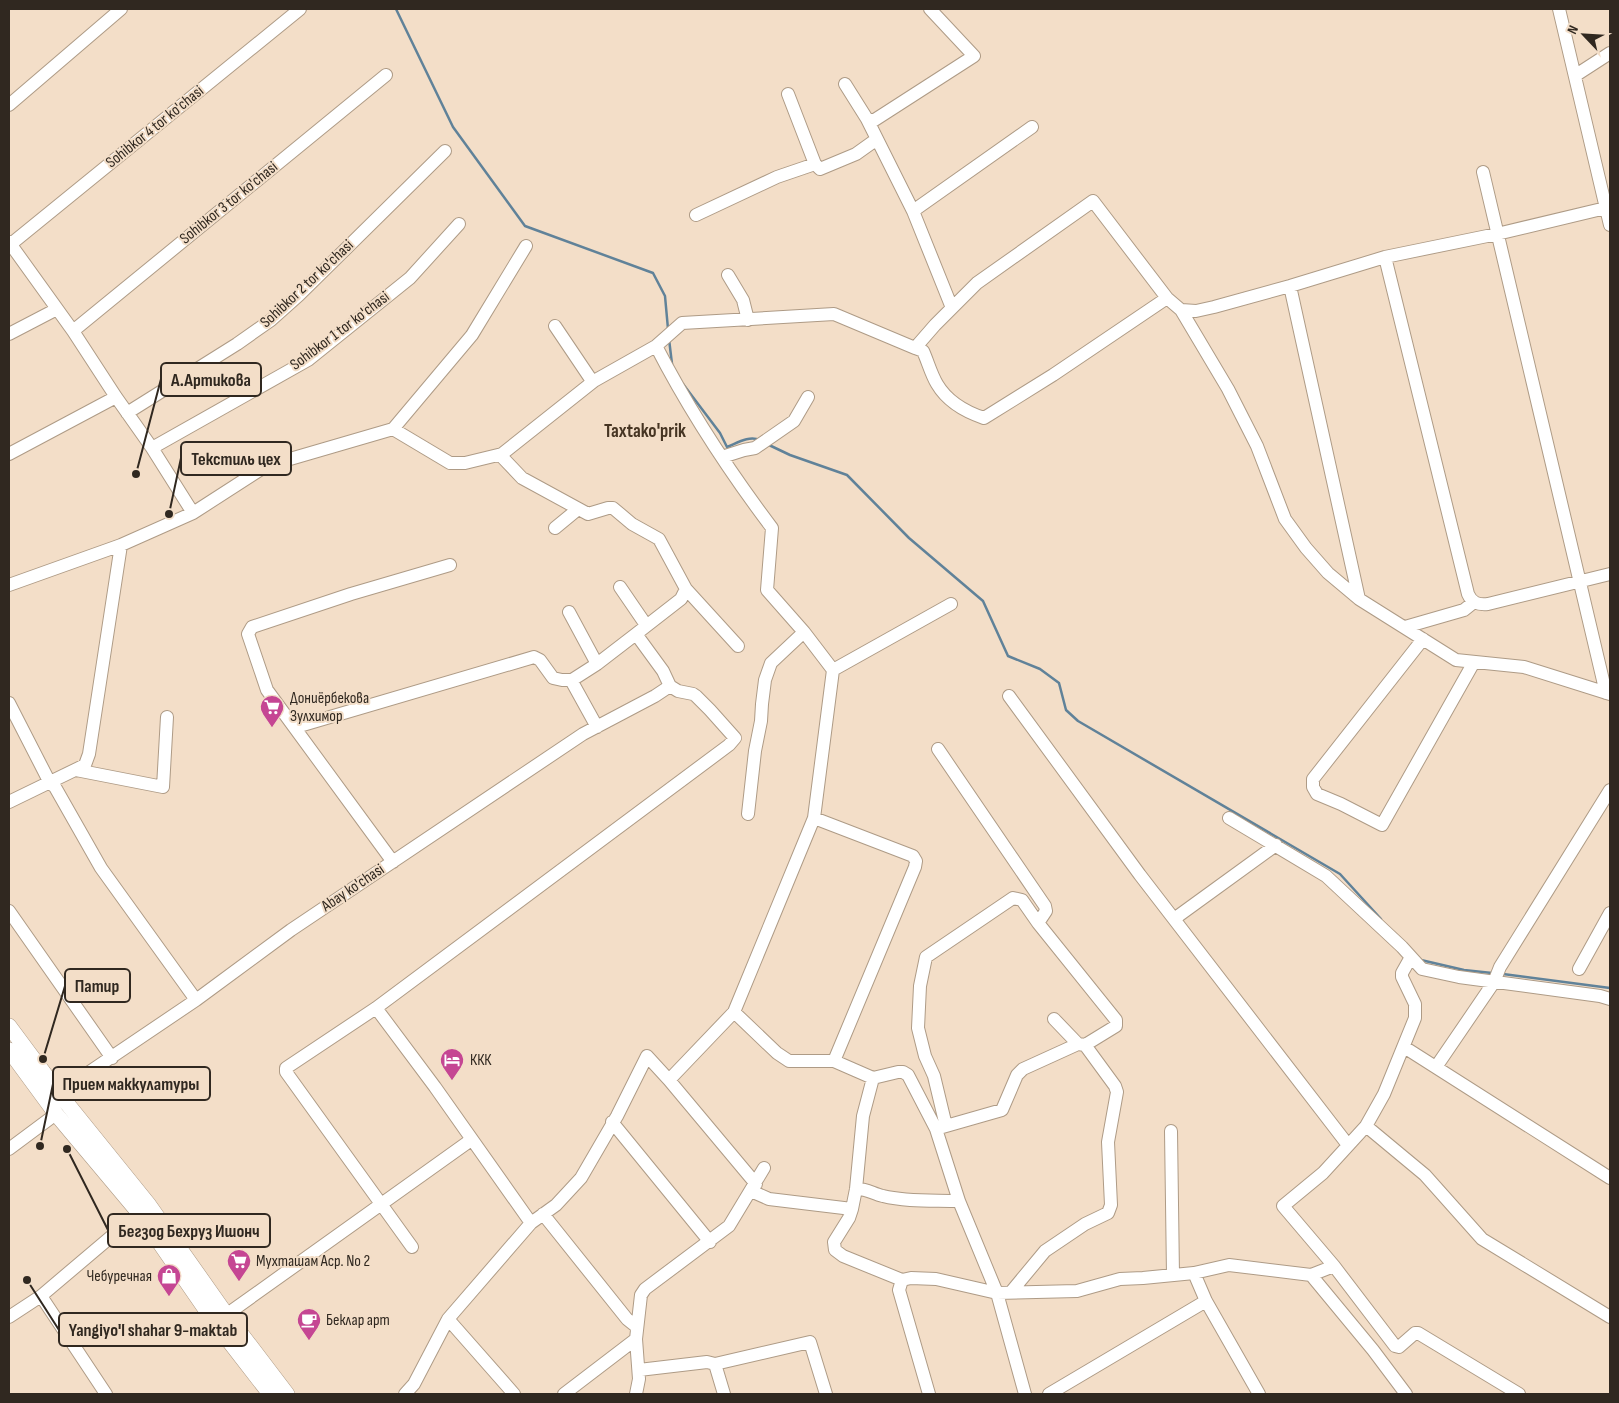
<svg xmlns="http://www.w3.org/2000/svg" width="1619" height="1403" font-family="'Sofia Sans Condensed',sans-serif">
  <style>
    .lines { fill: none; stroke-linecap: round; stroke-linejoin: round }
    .stream { stroke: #608299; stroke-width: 2.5 }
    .minor-casing { stroke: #ae9b86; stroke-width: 14 }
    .major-casing { stroke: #ae9b86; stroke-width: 16 }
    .minor { stroke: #fff; stroke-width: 12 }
    .major { stroke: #fff; stroke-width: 15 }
    .labels { text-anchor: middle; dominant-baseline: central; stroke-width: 4; stroke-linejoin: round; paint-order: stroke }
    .street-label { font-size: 16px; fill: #302820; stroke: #f3dec8 }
    .poi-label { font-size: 16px; fill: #302820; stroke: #f3dec8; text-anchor: start }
    .quarter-label { font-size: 19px; font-weight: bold; fill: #463523; stroke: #f3dec8 }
    .leader { fill: none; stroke: #302820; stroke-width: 2 }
    .callout-dot { fill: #302820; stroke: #f3dec8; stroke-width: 2 }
    .callout { fill: #f3dec8; stroke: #302820; stroke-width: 2 }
    .callout-label { font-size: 18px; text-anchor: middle; font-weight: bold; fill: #302820 }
  </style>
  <rect width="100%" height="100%" fill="#f3dec8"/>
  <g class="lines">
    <path class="stream" d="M 396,9 L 453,127 L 525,226 L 653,273 L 665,296 L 668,329
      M 669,339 L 672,364
      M 683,384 L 720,433 L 727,447 C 737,443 749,435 760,440
      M 769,445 L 790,455 L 847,475 L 909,538 L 983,601 L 1008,656 L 1040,669 L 1059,683 L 1066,710 L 1078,721 L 1340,874 L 1381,919
      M 1421,960 L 1464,970 L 1492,973
      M 1503,974 L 1610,988"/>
    <g class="minor-casing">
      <path id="minor" d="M 1559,9 L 1610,225
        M 1576,75 L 1610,53
        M 845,84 L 867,119 L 913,211 L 952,308
        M 788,94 L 815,164 L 820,169 L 856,154 L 877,139
        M 9,105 L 121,9
        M 867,119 L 873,121 L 974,56 L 930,9
        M 1483,172 L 1606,693
        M 1610,207 L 1497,234 L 1385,257 L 1468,594 C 1472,603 1478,605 1488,604 L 1610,574
        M 913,211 L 1032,127
        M 696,215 L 777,177 L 815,164
        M 9,242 L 73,331 L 116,397 L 152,448 L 193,513
        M 11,244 L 300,9
        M 728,275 L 743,300 L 748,320
        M 1290,286 L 1359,599
        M 1181,310 L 1196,311 L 1214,307 L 1290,286 L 1385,257
        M 555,326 L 590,378 L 594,381
        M 73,331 L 386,75
        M 9,334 L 57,309
        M 656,346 C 689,410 729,471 772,528 L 767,590 L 804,632 L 833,670
        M 915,348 L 923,351 C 928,362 931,374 937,384 C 947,401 966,412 984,418 L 1053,375 L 1167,298
        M 127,413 L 237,344 L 271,320 L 299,295 L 445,151
        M 393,429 L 472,335 L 526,246
        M 152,448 L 308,360 L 410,278 L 459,224
        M 9,454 L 116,397
        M 502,454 L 503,458 L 522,478 L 588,514 L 608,508 L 613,508 L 632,524 L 659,539 L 686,589 L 738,646
        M 722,457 L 744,450 L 755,448 L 794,421 L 808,397
        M 555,528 L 578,509
        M 9,585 L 121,545 L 193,513 L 266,466 L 393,429 L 450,463 L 465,463 L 502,454 L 594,381 L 656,346 L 682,323 L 834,314 L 915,348 L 935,325 L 977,283 L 1093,201 L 1167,298 L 1181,310 L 1228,389 L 1257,446 L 1285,519 L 1306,548 L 1328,573 L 1359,599 L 1456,660 L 1524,667 L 1610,694
        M 620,587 L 646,625
        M 569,612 L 597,664
        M 1405,627 L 1464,610 L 1474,602
        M 1423,639 L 1313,779 L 1313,787 L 1317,794 L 1341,804 L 1382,825 L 1474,662
        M 571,680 L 597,727
        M 670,686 L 663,671 L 636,634 L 681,599 L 686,589
        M 1009,696 L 1140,875 L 1348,1145
        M 9,703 L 50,783 L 55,787 L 101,868 L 196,1000
        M 296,727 L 534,657 L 540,660 L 553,678 L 562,680 L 572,680 L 597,664 L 636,634
        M 938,749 L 1045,906 L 1046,911 L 1038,923
        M 76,770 L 163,787 L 167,717
        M 9,802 L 85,765 L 89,754 L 121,545
        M 748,814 L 755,751 L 761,721 L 762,704 L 765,680 L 771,663 L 804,632
        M 814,818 L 913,856 L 916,861 L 915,867 L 834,1061
        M 1229,818 L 1326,876 L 1402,947 L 1422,969 L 1459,977 L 1600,996 L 1610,999
        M 393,862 L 267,690 L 248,634 L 252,627 L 351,594 L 450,565
        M 9,911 L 112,1058
        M 1174,919 L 1276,845
        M 1411,957 L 1402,973 L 1402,977 L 1415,1004 L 1415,1018 L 1384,1094 L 1366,1126 L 1323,1173 L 1283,1206 L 1334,1266 L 1395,1346 L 1399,1347 L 1415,1333 L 1418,1333 L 1519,1394
        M 1579,969 L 1610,913
        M 376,1008 L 435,1087 L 531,1223
        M 734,1012 L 777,1053 L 789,1061 L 834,1061 L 873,1078 L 898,1072 L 903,1072 L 908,1075 L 936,1129 L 959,1201 L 997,1293 L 1025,1394
        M 1404,1047 L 1610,1178
        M 1436,1067 L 1494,982 L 1500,967 L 1610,790
        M 873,1078 L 863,1116 L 856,1189 L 852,1209 L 849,1218 L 834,1242 L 835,1250 L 843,1256 L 902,1280 L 911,1278 L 936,1279 L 997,1293 L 1077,1291 L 1120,1279 L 1143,1278 L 1194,1273 L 1229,1265 L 1311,1275 L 1334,1266
        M 669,1080 L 756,1184
        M 61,1096 L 82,1077 L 196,1000 L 291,930 L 583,734 L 655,696 L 670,686 L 678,691 L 693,694 L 696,696 L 710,710 L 735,738 L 729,745 L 376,1008 L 286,1068 L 286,1072 L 412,1247
        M 612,1122 L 710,1242
        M 946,1126 L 934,1076 L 925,1056 L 918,1028 L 920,986 L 926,957 L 1013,898 L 1022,900 L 1038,923 L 1116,1020 L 1116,1026 L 1085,1045
        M 1366,1126 L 1425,1175 L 1482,1239 L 1610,1317
        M 939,1128 L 1002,1110 L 1017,1075 L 1023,1069 L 1078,1044
        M 1171,1131 L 1173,1275
        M 9,1149 L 56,1114
        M 856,1189 C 866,1188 873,1194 883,1196 C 907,1202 934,1200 959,1201
        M 751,1191 L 769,1199 L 852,1209
        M 543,1214 L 627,1319 L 637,1327
        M 1194,1273 L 1206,1301 L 1259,1394
        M 1311,1275 L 1373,1350 L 1406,1394
        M 902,1280 L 899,1290 L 929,1394
        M 1011,1292 L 1045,1251 L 1085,1224 L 1108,1213 L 1111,1205 L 1108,1142 L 1117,1092 L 1115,1086 L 1085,1045 L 1078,1044 L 1054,1019
        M 41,1296 L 106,1394
        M 9,1317 L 41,1296 L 139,1213
        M 448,1319 L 514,1394
        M 219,1320 L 471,1140
        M 639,1370 L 707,1362 L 715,1364
        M 405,1394 L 414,1384 L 448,1319 L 531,1223 L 556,1205 L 581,1178 L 617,1116 L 647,1056 L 669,1080 L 734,1012 L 814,818 L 833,670 L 951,604
        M 564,1394 L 636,1339
        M 636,1394 L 639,1379 L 636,1339 L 641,1295 L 645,1289 L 729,1226 L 764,1168
        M 724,1394 L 715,1364 L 810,1342 L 826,1394
        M 1049,1394 L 1206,1301"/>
    </g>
    <g class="major-casing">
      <path id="major" d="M 9,1026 L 61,1096 L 149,1205 L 226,1314 L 287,1394
        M 9,1050 L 56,1114 L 139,1213 L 215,1323 L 270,1394"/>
    </g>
    <use href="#minor" class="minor"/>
    <use href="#major" class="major"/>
  </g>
  <defs>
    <g id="supermarket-pin" transform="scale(1.25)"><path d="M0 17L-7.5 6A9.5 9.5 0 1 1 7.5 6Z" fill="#c54693" stroke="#f3dec8"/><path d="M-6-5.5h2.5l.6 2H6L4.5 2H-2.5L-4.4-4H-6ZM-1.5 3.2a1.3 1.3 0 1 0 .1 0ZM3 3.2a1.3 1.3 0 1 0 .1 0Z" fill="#fff"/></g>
    <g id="hotel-pin" transform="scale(1.25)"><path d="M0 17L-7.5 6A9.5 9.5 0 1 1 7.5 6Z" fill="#c54693" stroke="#f3dec8"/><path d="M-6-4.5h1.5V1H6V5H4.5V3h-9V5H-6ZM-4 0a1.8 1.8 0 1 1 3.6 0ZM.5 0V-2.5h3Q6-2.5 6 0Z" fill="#fff"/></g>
    <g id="shop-pin" transform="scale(1.25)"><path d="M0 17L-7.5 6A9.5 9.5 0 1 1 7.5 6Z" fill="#c54693" stroke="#f3dec8"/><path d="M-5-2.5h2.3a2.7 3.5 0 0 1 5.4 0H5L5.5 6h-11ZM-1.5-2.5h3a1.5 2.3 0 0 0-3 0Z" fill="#fff"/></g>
    <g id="cafe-pin" transform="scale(1.25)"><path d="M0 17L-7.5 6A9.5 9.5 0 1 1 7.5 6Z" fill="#c54693" stroke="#f3dec8"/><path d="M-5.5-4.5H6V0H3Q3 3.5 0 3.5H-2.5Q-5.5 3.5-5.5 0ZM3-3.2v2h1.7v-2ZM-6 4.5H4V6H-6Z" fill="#fff"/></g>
  </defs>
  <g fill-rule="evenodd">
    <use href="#supermarket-pin" x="272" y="707"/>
    <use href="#hotel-pin" x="452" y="1060"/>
    <use href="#supermarket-pin" x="239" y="1261"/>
    <use href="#shop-pin" x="169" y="1276"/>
    <use href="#cafe-pin" x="309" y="1320"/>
  </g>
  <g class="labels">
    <g class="street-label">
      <text transform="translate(155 127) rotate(-39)">Sohibkor 4 tor ko'chasi</text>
      <text transform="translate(229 203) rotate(-39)">Sohibkor 3 tor ko'chasi</text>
      <text transform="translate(307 284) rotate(-43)">Sohibkor 2 tor ko'chasi</text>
      <text transform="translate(340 331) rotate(-37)">Sohibkor 1 tor ko'chasi</text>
      <text transform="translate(353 888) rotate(-34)">Abay ko'chasi</text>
    </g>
    <g class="poi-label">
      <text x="290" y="698">Дониёрбекова<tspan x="290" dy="18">Зулхимор</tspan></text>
      <text x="470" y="1060">ККК</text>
      <text x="256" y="1261">Мухташам Аср. No 2</text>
      <text x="152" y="1276" text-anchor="end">Чебуречная</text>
      <text x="326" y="1320">Беклар арт</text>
    </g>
    <g class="quarter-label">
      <text x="645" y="431">Taxtako'prik</text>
    </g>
  </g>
  <path class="leader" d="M136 474L161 379M169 514L181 458M43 1059L65 986M40 1146L53 1084M67 1149L108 1230M27 1280L59 1330"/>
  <g class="callout-dot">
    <circle cx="136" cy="474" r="5"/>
    <circle cx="169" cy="514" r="5"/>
    <circle cx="43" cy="1059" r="5"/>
    <circle cx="40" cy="1146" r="5"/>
    <circle cx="67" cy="1149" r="5"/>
    <circle cx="27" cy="1280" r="5"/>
  </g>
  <g class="callout">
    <rect x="161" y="363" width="100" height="33" rx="5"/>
    <rect x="181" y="442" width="110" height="33" rx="5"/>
    <rect x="65" y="969" width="65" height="33" rx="5"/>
    <rect x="53" y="1067" width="157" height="33" rx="5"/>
    <rect x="108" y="1214" width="162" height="33" rx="5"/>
    <rect x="59" y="1313" width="188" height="33" rx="5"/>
  </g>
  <g class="callout-label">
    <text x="211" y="386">А.Артикова</text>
    <text x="236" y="465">Текстиль цех</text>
    <text x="97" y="992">Патир</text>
    <text x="131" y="1090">Прием маккулатуры</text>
    <text x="189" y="1237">Бегзод Бехруз Ишонч</text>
    <text x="153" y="1336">Yangiyo'l shahar 9-maktab</text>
  </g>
  <rect width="1619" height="1403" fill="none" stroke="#302820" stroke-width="20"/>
  <g transform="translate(1584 35) rotate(295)" stroke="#f3dec8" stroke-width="4" paint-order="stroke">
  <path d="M0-4L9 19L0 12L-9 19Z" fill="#302820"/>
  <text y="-8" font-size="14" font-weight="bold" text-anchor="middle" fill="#302820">N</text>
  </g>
</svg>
